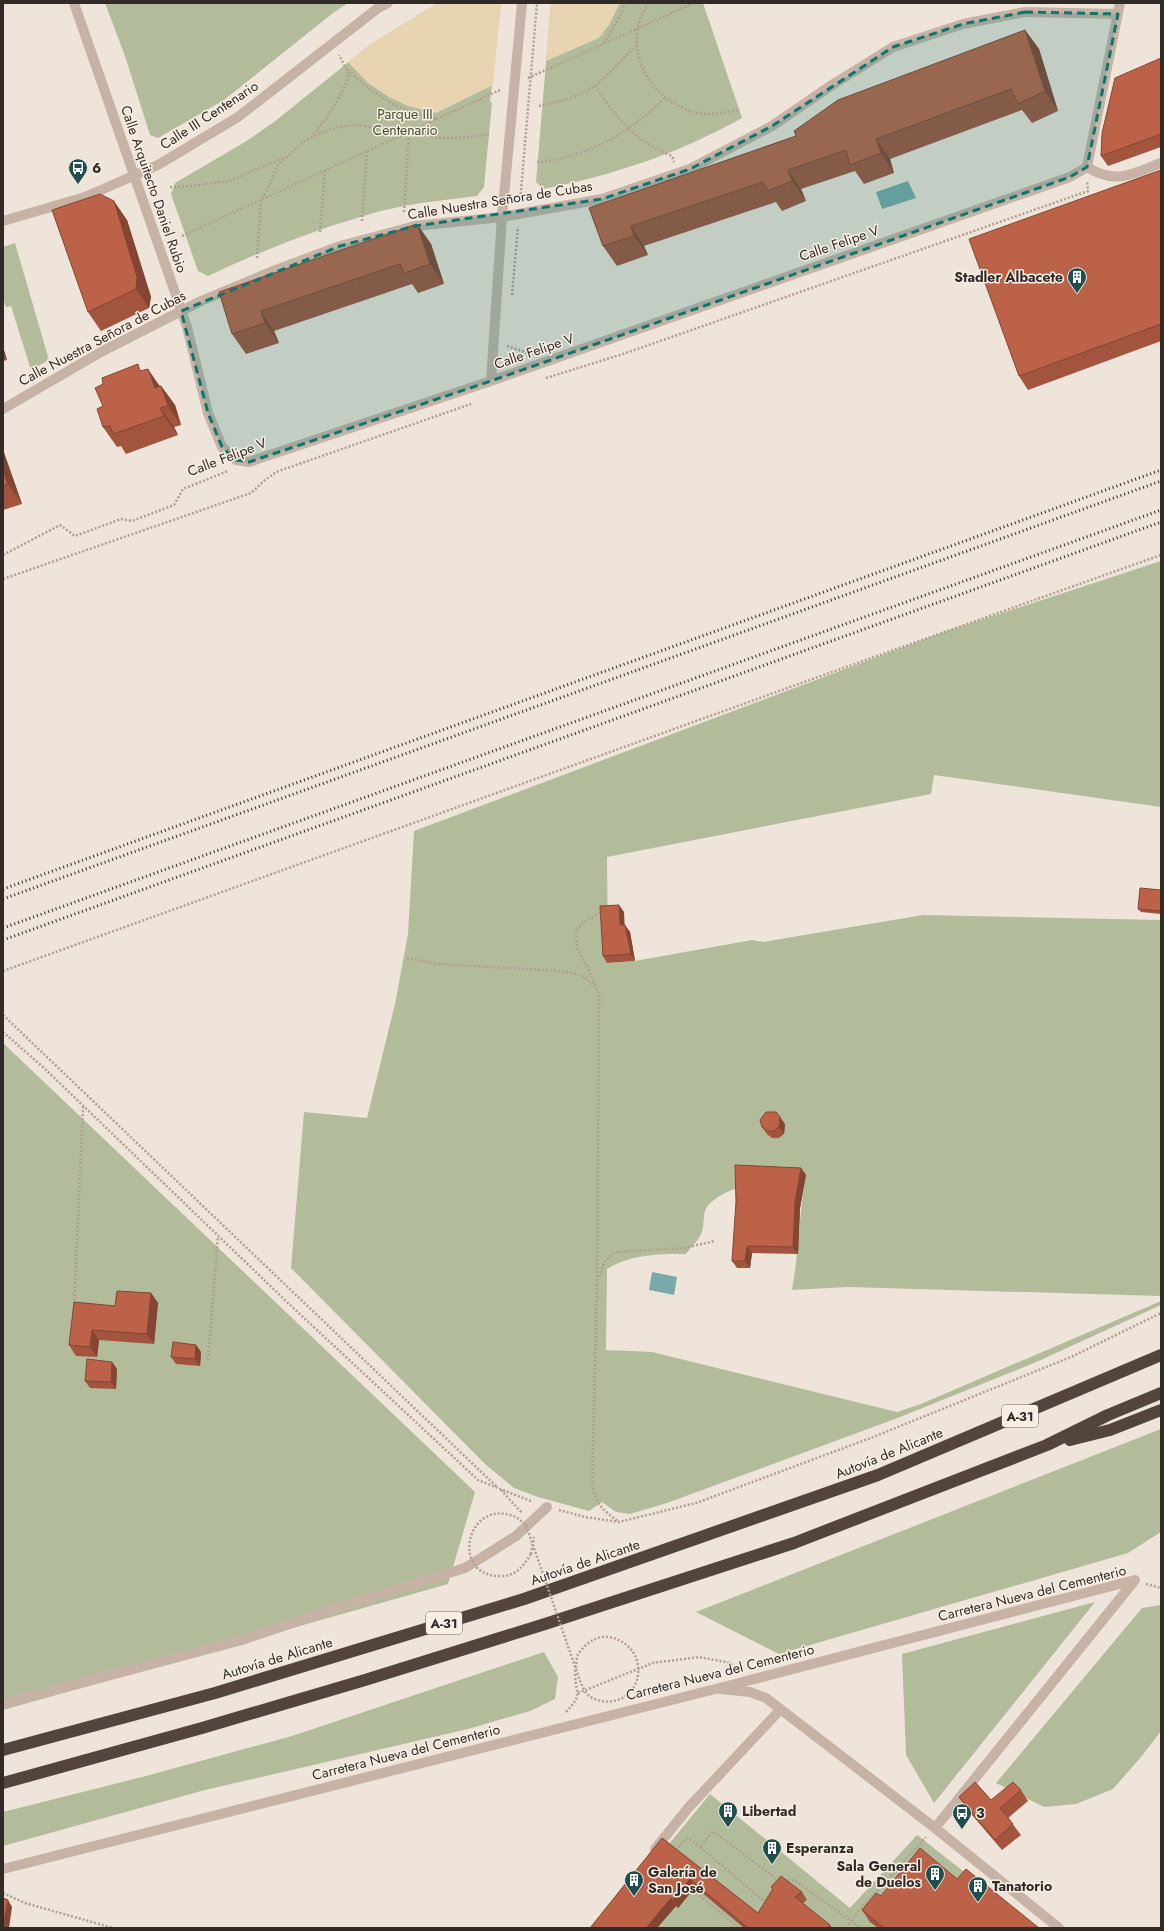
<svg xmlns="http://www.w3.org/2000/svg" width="1164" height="1931" font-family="Jost,sans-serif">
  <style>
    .green { fill: #b2bc9a }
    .sand { fill: #e8d4b1 }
    .water { fill: #7aa9a9 }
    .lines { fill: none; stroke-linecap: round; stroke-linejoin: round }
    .path { stroke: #b19e90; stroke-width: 2.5; stroke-dasharray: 2 2; stroke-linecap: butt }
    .minor { stroke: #c6b3a6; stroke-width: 10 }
    .highway { stroke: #53443e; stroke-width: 12 }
    .rail { stroke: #322a26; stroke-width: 3; stroke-dasharray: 1 3; stroke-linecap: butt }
    .path-bridge { stroke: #b19e90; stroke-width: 2.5; stroke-dasharray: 2 2; stroke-linecap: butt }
    .wall { fill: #a2543f }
    .shaded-wall { fill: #844533 }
    .building { fill: #bc6249; stroke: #844533 }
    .marked { fill: #0f766e; fill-opacity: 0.2; stroke: #0f766e; stroke-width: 3; stroke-dasharray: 8 5; stroke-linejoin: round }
    .labels { text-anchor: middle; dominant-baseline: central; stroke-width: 3; stroke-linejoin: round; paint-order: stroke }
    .shield { fill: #f7eee4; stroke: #6d655f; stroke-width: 1 }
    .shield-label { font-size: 13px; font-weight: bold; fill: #322a26 }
    .park-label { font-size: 14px; fill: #434e2c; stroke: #f7eee4 }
    .street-label { font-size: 14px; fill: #322a26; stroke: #f7eee4 }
    .poi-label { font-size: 14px; font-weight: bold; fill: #322a26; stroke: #f7eee4; text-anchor: start }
  </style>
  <rect width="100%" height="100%" fill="#efe4d9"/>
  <path class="green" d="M 105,3 L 348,3 L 333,13 L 224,100 L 158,138 L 150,135 L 125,56 Z
    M 438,3 L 501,3 L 490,102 L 492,102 L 484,187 L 477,196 C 445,200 413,203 381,211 C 322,227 263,250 208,276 L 198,271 L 171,194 L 175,183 L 245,142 L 274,122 L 371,44 Z
    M 551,3 L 703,3 L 742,118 C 679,153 615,175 543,189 L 536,182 Z
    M 15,243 L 49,360 L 31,370 L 11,306 L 6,307 L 3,299 L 3,247 Z
    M 1161,561 L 1161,807 L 934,775 L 931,794 L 607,857 L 608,963 L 635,961 L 752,940 L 763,942 L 923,915 L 1161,920 L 1161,1296 L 848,1287 L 792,1290 C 799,1252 799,1213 806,1175 C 778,1180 725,1183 707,1207 C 702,1214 705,1223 702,1231 C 700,1239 691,1247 686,1254 C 658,1254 632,1254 607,1269 L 606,1350 L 652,1352 L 897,1412 L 921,1404 L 1161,1301 L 1161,1305 L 1034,1363 L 895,1419 L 667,1503 L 630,1514 L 616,1512 L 602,1502 L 589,1511 L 538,1497 L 514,1488 L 485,1464 L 291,1268 L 304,1112 L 367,1118 L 395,1004 L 408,934 L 414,831 L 941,633 Z
    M 3,1043 L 475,1492 L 448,1584 L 3,1710 Z
    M 1161,1429 L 1161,1532 L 1128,1553 L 779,1654 L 696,1612 Z
    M 1095,1602 L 934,1803 L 906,1755 L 902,1654 Z
    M 1161,1605 L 1161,1731 L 1141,1757 L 1113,1789 L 1076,1804 L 1044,1807 L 996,1783 L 1142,1608 Z
    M 544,1652 L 558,1677 L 555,1699 L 530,1711 L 468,1729 L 205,1790 L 3,1846 L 3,1812 L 146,1776 L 292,1736 Z
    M 710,1794 L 850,1908 L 917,1835 L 1036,1928 L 600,1928 Z"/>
  <path class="sand" d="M 438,3 L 501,3 L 493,85 L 436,113 L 408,106 L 389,97 L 368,83 L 348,62 L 371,44 Z
    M 551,3 L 620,3 L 609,25 L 599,38 L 546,61 Z"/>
  <path class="water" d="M 908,181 L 916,198 L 882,209 L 876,192 Z
    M 652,1272 L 677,1277 L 674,1295 L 649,1290 Z"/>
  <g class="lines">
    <path class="path" d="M 648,3 C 643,12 638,22 637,32 C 633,70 661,105 698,113 C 711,116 725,112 738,110
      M 604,43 L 621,14 L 625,3
      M 348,70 C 371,93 402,114 436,118
      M 528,78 L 694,3
      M 595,85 C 617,120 634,140 672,156 L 674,162
      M 539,106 C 558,102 581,97 597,84 C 612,72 623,57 638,45
      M 313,135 C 327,118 343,95 349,74 L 339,55
      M 537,162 C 587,158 629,133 665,98
      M 170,187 L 192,186 L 229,181 L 286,157
      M 520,202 L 537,3
      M 404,212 L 409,131 C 441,141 457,139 490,134
      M 362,221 L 367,151
      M 320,232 L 325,170
      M 182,236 L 500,90
      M 257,258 L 261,200 L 268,189 L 277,166 L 303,142 L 323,132 L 338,127 L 356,125 L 390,129 L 401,135
      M 512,295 L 518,227
      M 507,346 L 525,352 L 528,354
      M 546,378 L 626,353 L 1088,191 L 1087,181
      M 3,555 L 60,525 L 75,536 L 121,519 L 132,521 L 174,505 L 183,489 L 228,471
      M 3,579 L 251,493 L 265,480 L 276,472 L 471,404
      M 407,958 L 438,964 L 561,971 C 574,973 587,975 594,987
      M 3,971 L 832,672 L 1161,555
      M 3,1015 L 497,1487
      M 3,1032 L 44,1068 L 288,1303 L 478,1480 L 533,1502
      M 599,1277 L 605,1261 L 615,1252 L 684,1248 L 715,1241
      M 597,1284 L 592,1485 C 597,1506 603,1510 619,1522
      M 597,1285 L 599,995 L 589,970 L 577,949 L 576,932 L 582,923 L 603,911
      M 74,1308 L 83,1107
      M 208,1360 L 218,1236
      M 501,1490 L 522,1513
      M 559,1510 L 585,1517 L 619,1522 L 696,1503 L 868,1439 L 1071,1357 L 1161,1313
      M 531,1554 L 534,1537
      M 1146,1584 L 1161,1588
      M 578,1693 L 653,1663 L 699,1657 L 731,1663 L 734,1671
      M 566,1712 C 583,1694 576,1696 575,1675 C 575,1669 577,1662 577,1656
      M 676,1851 L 685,1839 L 688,1838 L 700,1847
      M 784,1881 L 794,1880 L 861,1928
      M 775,1886 L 764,1901 L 700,1847 L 713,1831 L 779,1881
      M 690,1888 L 739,1928
      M 3,1893 L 25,1903 L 113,1928
      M 731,1928 L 734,1924
      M 846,1928 L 857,1913 L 926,1837"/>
    <path class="minor" d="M 74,3 L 187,327 L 208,413 L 222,447 L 236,460 L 249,462 L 491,381 L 1070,177 L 1087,167
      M 1087,167 L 1120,3
      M 1087,167 C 1116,185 1132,174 1161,163
      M 3,221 L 85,197 L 158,165 L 238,117 L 378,8 L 388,3
      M 491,381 L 502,217 L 522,3
      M 3,409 L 101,352 L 201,301 L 273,271 L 340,246 L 415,226 L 502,217 L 602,199 L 690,169 L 772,126 L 832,85 L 893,47 L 963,24 L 1025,12 L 1118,14
      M 720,1689 L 750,1692 L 766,1698 L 935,1828 L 1059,1928
      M 3,1704 L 242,1640 L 340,1607 L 465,1568 L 516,1536 L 547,1507
      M 655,1849 L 689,1807 L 780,1710
      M 3,1869 L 739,1683 L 1135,1580 L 935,1828"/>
    <path class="highway" d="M 1070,1440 L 1110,1430 L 1161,1410
      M 3,1750 L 215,1693 L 524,1599 L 878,1475 L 1161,1355
      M 3,1783 L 202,1728 L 365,1680 L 545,1624 L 794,1543 L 1047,1445 L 1108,1415 L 1161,1393"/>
    <path class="rail" d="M 3,889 L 1161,470
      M 3,899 L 1161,481
      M 3,928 L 1161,510
      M 3,940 L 1161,522"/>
    <path class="path-bridge" d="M 531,1554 C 522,1568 515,1577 498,1576 C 450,1574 467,1499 513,1516 C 517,1517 522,1522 526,1525 L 580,1681 C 582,1685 584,1691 587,1694 C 591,1698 597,1700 601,1701 C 644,1708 654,1646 609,1637 C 595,1635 584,1645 577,1656"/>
  </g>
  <path class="wall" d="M 1025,30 L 1039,49 L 1058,111 L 1032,123 L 1022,110 L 890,159 L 894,173 L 864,184 L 855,171 L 801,189 L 806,201 L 782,211 L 776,202 L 644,246 L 648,255 L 617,266 L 603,246 L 589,208 L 796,136 Z
    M 1161,58 L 1161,147 L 1108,166 L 1101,156 Z
    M 1161,170 L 1161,341 L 1028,390 L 1019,376 Z
    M 127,220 L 151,297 L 149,308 L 101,331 L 88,312 Z
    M 417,224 L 431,244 L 444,284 L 418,293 L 412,284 L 274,331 L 279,343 L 246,354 L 232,334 L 219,292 Z
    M 3,347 L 7,360 L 3,361 Z
    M 142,370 L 160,386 L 161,386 L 175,405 L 181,425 L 174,427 L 178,435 L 126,454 L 121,446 L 117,447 L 103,427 L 103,406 Z
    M 3,450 L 22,504 L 3,510 Z
    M 1161,890 L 1161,914 L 1141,912 L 1138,909 Z
    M 624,912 L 624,925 L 630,932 L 635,961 L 607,963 L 603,956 Z
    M 785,1124 L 784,1134 L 779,1138 L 772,1138 L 767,1134 L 762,1127 Z
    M 801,1168 L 806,1175 L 800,1208 L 798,1254 L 752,1253 L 750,1268 L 737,1268 L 732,1261 Z
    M 151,1293 L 158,1303 L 154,1344 L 99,1340 L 97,1357 L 76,1356 L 69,1345 L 115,1306 Z
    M 196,1345 L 201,1352 L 200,1366 L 176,1364 L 171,1357 Z
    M 112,1362 L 117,1369 L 116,1389 L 90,1388 L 85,1381 Z
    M 1021,1790 L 1028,1801 L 1008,1818 L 1021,1835 L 1002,1850 L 966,1808 L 959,1797 L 991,1800 Z
    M 662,1838 L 758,1913 L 773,1889 L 771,1887 L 802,1892 L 807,1900 L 803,1903 L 832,1928 L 744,1928 L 695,1887 L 678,1908 L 676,1906 L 657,1928 Z
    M 957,1879 L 1039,1928 L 878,1928 L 870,1922 L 862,1910 L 881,1896 Z"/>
  <path class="shaded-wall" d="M 1025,30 L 1039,49 L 1058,111 L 1045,91 Z
    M 876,139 L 890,159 L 894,173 L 881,153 Z
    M 788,170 L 801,189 L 806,201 L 792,181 Z
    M 114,201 L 127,220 L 151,297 L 149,308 L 136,289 Z
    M 417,224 L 431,244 L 444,284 L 430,264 Z
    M 631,226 L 644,246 L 648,255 L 634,236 Z
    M 261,311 L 274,331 L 279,343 L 265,323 Z
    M 3,347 L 7,360 L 3,354 Z
    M 148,369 L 161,388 L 161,386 L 175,405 L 181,425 L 155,388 Z
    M 160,408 L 174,427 L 178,435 L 164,416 Z
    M 3,450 L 22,504 L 8,484 L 3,470 Z
    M 619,905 L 624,912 L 625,932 L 620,925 Z
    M 625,925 L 630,932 L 635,961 L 631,954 Z
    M 780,1117 L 785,1124 L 784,1134 L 779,1127 Z
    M 801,1168 L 806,1175 L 800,1208 L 798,1254 L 793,1247 L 795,1202 Z
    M 747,1246 L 752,1253 L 750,1268 L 745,1261 Z
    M 151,1293 L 158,1303 L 154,1344 L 147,1334 Z
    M 92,1330 L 99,1340 L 97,1357 L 90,1347 Z
    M 196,1345 L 201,1352 L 200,1366 L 195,1359 Z
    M 112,1362 L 117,1369 L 116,1389 L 111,1382 Z
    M 690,1879 L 695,1887 L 678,1908 L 673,1900 Z
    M 671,1898 L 676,1906 L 657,1928 L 646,1928 Z
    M 8,1900 L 12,1907 L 9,1928 L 3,1928 Z
    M 830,1925 L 832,1928 L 828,1928 Z"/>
  <path class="building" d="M 1025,30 L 1045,91 L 1018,104 L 1011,89 L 876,139 L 881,153 L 850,165 L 846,150 L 788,170 L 792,181 L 768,191 L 763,182 L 631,226 L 634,236 L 603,246 L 589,208 L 796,136 L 794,131 L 838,100 Z
    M 1161,58 L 1161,134 L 1101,156 L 1102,133 L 1115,78 Z
    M 1161,170 L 1161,324 L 1019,376 L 969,239 Z
    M 100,194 L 114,201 L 137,277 L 136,289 L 88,312 L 52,210 Z
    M 417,224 L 430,264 L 404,273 L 400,264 L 261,311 L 265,323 L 232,334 L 219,292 Z
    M 138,364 L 140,371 L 148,369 L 155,388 L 161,386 L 168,406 L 160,408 L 164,416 L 113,434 L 110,426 L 103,427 L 97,409 L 103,406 L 95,388 L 103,384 L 102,378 Z
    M 3,470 L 8,484 L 3,486 Z
    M 1140,888 L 1161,890 L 1161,911 L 1138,909 Z
    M 619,905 L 620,925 L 625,925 L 631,954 L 603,956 L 600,906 Z
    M 766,1112 L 776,1112 L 780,1117 L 779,1127 L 774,1131 L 767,1131 L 762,1127 L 760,1120 Z
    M 735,1165 L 801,1168 L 795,1202 L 793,1247 L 747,1246 L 745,1261 L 732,1261 L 736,1202 Z
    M 117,1291 L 151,1293 L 147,1334 L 92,1330 L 90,1347 L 69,1345 L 74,1302 L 115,1306 Z
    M 173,1342 L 196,1345 L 195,1359 L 171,1357 Z
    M 87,1359 L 112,1362 L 111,1382 L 85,1381 Z
    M 975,1782 L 991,1800 L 1013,1782 L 1021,1790 L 1000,1808 L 1013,1824 L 995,1840 L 959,1797 Z
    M 662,1838 L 758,1913 L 773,1889 L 771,1887 L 781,1876 L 802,1892 L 795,1897 L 830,1925 L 828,1928 L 748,1928 L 690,1879 L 673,1900 L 671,1898 L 646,1928 L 590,1928 Z
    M 920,1848 L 957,1879 L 966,1869 L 1039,1928 L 884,1928 L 862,1910 L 876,1893 L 881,1896 Z
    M 3,1898 L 8,1900 L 3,1928 Z"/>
  <path class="marked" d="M 1025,12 L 1118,14 L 1087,167 L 1070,177 L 491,381 L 249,462 L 236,460 L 222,447 L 208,413 L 181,311 L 340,246 L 415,226 L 602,199 L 690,169 L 772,126 L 893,47 L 963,24 Z"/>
  <defs>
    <g id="bus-pin" transform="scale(1)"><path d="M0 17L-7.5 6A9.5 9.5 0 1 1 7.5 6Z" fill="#1f4e50" stroke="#f7eee4"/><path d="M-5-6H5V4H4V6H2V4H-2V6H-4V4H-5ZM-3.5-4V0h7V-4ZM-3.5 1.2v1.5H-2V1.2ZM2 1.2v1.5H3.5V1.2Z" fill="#fff"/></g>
    <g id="building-pin" transform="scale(1)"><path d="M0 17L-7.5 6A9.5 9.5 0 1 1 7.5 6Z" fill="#1f4e50" stroke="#f7eee4"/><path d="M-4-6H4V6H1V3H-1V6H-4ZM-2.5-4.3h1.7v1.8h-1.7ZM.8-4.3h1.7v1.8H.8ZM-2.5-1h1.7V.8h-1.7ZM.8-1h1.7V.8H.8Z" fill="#fff"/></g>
  </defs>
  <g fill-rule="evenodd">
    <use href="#bus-pin" x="78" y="168"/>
    <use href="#building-pin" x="1077" y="277"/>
    <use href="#building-pin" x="728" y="1811"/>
    <use href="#bus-pin" x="962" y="1813"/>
    <use href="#building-pin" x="772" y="1848"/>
    <use href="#building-pin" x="935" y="1874"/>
    <use href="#building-pin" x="634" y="1880"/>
    <use href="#building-pin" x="978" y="1886"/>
  </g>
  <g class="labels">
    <g class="shield">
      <rect x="1002" y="1405" width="36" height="22" rx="3"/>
      <rect x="426" y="1612" width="36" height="22" rx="3"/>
    </g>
    <g class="shield-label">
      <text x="1020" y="1416">A-31</text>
      <text x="444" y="1623">A-31</text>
    </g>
    <g class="park-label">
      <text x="405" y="114">Parque III<tspan x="405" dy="16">Centenario</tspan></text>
    </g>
    <g class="street-label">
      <text transform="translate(209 115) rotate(-33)">Calle III Centenario</text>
      <text transform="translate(154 189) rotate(71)">Calle Arquitecto Daniel Rubio</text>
      <text transform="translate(500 200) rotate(-9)">Calle Nuestra Señora de Cubas</text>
      <text transform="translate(839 243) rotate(-19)">Calle Felipe V</text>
      <text transform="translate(102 338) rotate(-28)">Calle Nuestra Señora de Cubas</text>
      <text transform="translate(534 351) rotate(-19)">Calle Felipe V</text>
      <text transform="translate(227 457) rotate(-21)">Calle Felipe V</text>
      <text transform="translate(889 1453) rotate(-22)">Autovía de Alicante</text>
      <text transform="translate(585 1562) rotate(-19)">Autovía de Alicante</text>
      <text transform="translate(1032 1593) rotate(-14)">Carretera Nueva del Cementerio</text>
      <text transform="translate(277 1658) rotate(-17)">Autovía de Alicante</text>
      <text transform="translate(720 1672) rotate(-14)">Carretera Nueva del Cementerio</text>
      <text transform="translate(406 1752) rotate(-14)">Carretera Nueva del Cementerio</text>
    </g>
    <g class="poi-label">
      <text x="92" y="168">6</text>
      <text x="1063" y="277" text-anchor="end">Stadler Albacete</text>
      <text x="742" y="1811">Libertad</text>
      <text x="976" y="1813">3</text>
      <text x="786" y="1848">Esperanza</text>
      <text x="921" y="1866" text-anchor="end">Sala General<tspan x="921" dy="16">de Duelos</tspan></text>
      <text x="648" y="1872">Galería de<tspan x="648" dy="16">San José</tspan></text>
      <text x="992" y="1886">Tanatorio</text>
    </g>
  </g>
  <rect width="1164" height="1931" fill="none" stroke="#322a26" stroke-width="8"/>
</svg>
